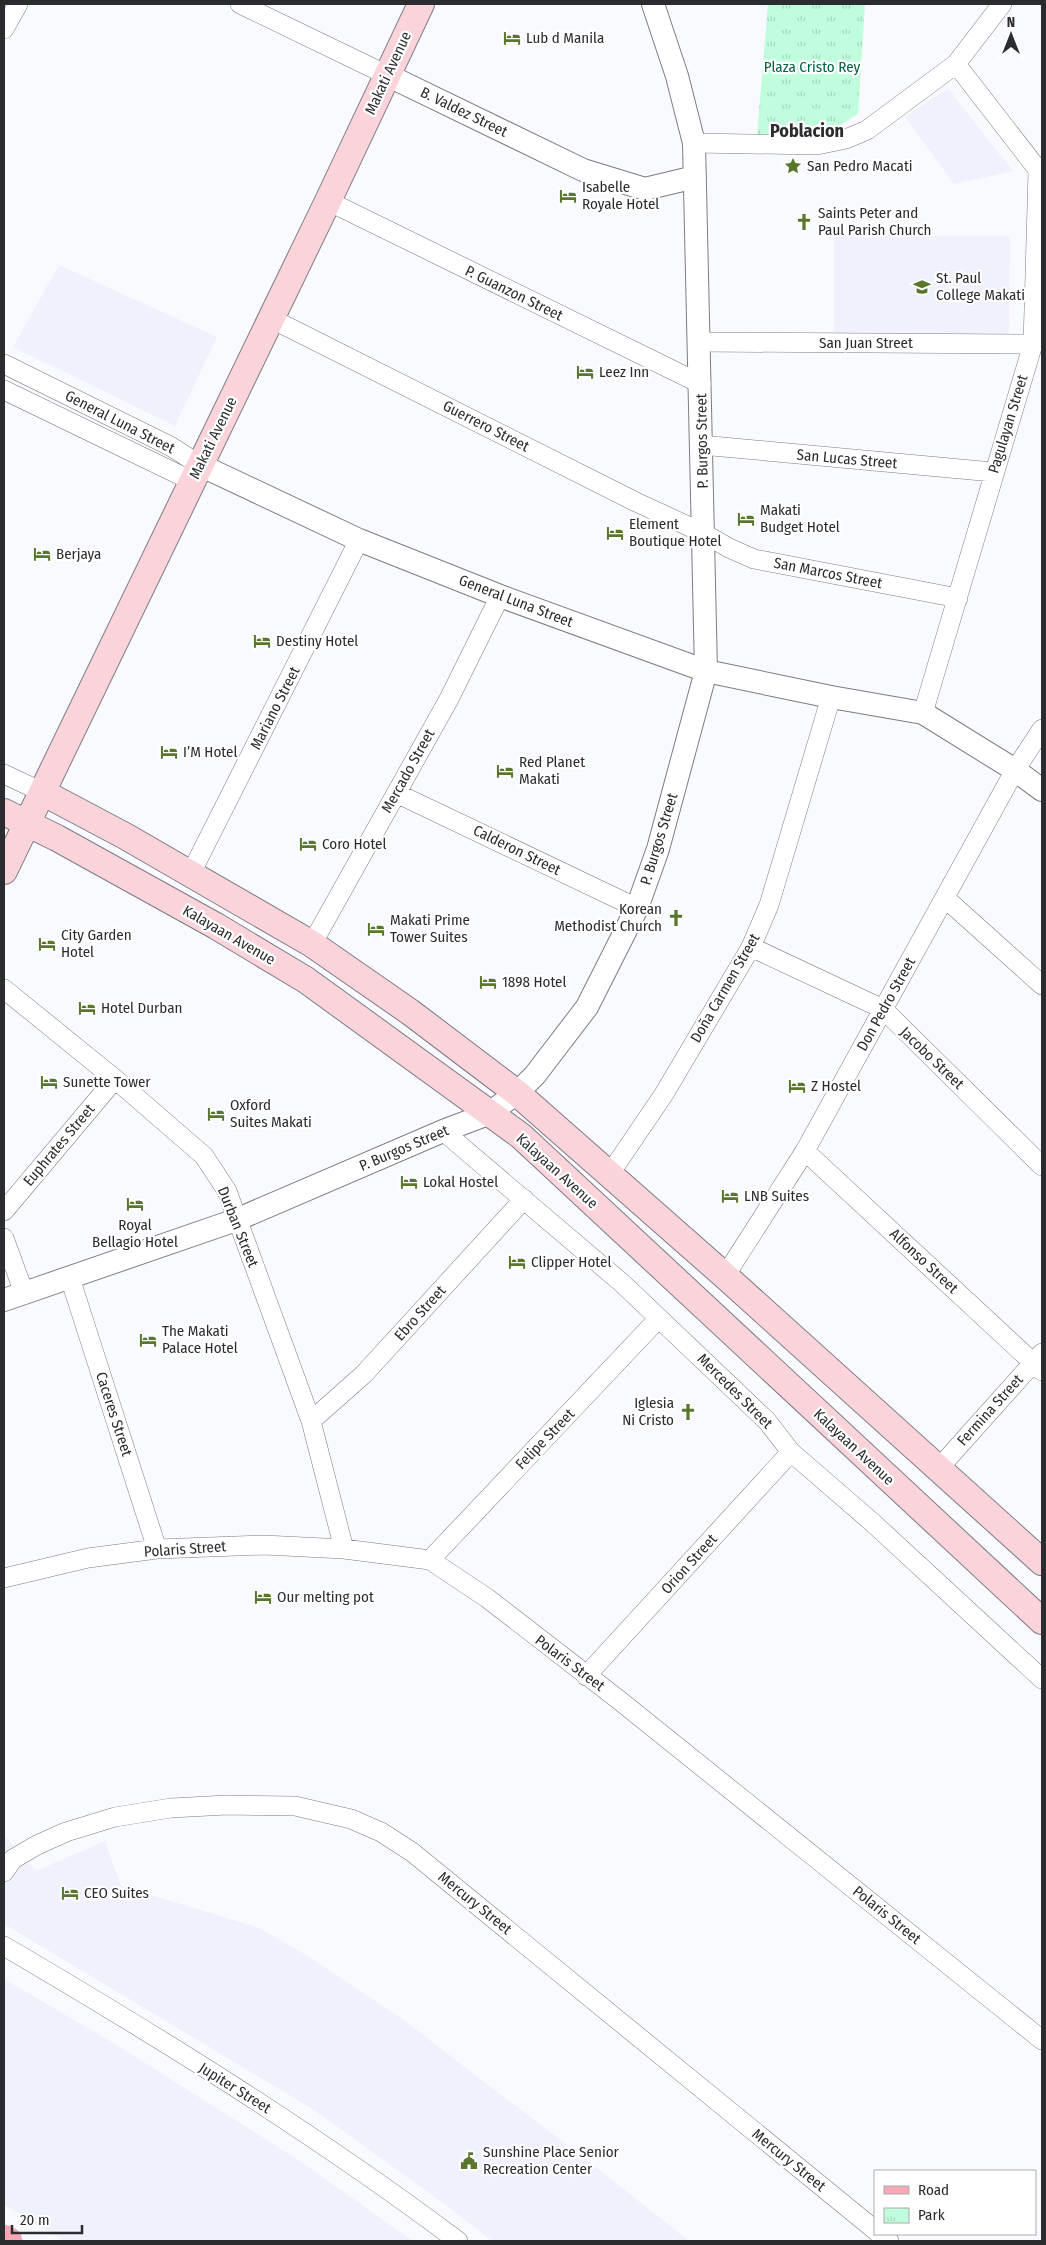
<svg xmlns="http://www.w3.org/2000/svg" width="1046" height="2245" font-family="'Fira Sans Condensed',sans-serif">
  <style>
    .built { fill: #f1f1fe }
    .park { fill: url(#park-tufts) }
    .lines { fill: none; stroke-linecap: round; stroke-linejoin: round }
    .minor-casing { stroke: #7c7c83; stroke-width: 20 }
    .tertiary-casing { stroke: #7c7c83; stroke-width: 24 }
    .secondary-casing { stroke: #7c7c83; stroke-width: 28 }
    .primary-casing { stroke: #d5d5d5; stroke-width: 29 }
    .minor { stroke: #fff; stroke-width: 19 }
    .tertiary { stroke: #fff; stroke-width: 22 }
    .secondary { stroke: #fbd3da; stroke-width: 26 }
    .primary { stroke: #f7a7b5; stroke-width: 28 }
    .labels { text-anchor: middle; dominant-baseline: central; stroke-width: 4.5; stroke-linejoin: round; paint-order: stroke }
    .poi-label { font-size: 15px; fill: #2b2c2f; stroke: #fff; text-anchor: start }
    .park-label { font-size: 15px; fill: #066241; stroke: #fff }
    .street-label { font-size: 15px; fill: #2b2c2f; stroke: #fff }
    .quarter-label { font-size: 18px; font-weight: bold; fill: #2b2c2f; stroke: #fff }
  </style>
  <defs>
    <pattern id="park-tufts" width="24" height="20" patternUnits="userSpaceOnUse" patternTransform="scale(1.25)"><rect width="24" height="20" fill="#bffddc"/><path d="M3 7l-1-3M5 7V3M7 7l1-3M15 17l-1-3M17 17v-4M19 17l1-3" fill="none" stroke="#a4d9bd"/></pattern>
  </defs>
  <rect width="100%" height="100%" fill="#f9faff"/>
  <path class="built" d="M 948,88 L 979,128 L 1013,171 L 954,184 L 905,117 Z
    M 834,235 L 1010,236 L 1009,339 L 834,338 Z
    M 59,265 L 217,337 L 175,426 L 13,347 Z
    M 4,1835 L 36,1871 L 105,1841 L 121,1886 L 257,1927 L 308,1956 L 401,2018 L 597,2168 L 689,2241 L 492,2241 L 454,2211 L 314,2110 L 4,1924 Z
    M 4,1979 L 115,2044 L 297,2159 L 413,2241 L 64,2241 L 4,2205 Z"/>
  <path class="park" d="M 768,4 L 865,4 L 858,114 L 832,130 L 809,137 L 757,135 Z"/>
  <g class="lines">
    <g class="minor-casing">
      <path id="minor" d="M 240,4 L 387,75
        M 4,29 L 18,4
        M 956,64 L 1042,175
        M 694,143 L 817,145 L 846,139 L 867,130 L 956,64 L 1002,4
        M 328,201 L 701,384
        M 270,318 L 636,502 L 703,533 L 729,548 L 754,559 L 958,598
        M 700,342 L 1033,344
        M 4,364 L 170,446 L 200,465
        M 4,390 L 192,481
        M 701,445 L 993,472
        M 923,713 L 1033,344 L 1038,171
        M 4,774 L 42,792
        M 396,793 L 637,908
        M 190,875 L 359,540
        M 945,898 L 1042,985
        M 312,944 L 449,699 L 500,596
        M 751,947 L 883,1009 L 1042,1166
        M 4,989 L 115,1079 L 204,1156 L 227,1191 L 311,1421 L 344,1549
        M 443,1131 L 623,1284 L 767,1421 L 791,1452 L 873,1523 L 1042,1679
        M 805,1151 L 1042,1371
        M 609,1175 L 664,1094 L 751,947 L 769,905 L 831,697
        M 4,1211 L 115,1079
        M 4,1238 L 24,1293
        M 725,1276 L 805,1151 L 1015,770 L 1042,729
        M 70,1278 L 157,1549
        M 311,1421 L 364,1374 L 524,1199
        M 939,1468 L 1042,1353
        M 430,1560 L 659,1318
        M 4,1578 L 88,1558 L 157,1549 L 264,1545 L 344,1549 L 430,1560 L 487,1598 L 619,1700 L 1042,2040
        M 586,1676 L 791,1452
        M 4,1872 L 13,1859 L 37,1845 L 66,1832 L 115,1817 L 171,1808 L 227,1805 L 295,1806 L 351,1819 L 381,1832 L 412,1852 L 875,2230
        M 4,1946 C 159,2037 314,2133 458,2241
        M 879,2234 L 889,2241"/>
    </g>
    <g class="tertiary-casing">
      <path id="tertiary" d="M 387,75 L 583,170 L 645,189 L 695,177
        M 200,465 L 359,540 L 500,596 L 706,671 L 831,697 L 923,713 L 1015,770 L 1042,790
        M 4,1300 L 236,1220 L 443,1131 L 488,1114 L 517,1093 L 535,1075 L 587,1007 L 637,908 L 658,849 L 706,671 L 694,143 L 677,76 L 653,4"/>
    </g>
    <g class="secondary-casing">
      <path id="secondary" d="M 42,792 L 125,836 L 312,944 L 410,1012 L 517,1093 L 725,1276 L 1042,1562
        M 4,812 L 57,838 L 216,926 L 306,980 L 521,1136 L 1042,1621
        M 4,871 L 328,201 L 421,4"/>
    </g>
    <g class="primary-casing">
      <path id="primary" d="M 4,2239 L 8,2241"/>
    </g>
    <use href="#minor" class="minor"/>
    <use href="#tertiary" class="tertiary"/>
    <use href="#secondary" class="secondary"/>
    <use href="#primary" class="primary"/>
  </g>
  <defs>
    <g id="hotel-bare" transform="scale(1.35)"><path d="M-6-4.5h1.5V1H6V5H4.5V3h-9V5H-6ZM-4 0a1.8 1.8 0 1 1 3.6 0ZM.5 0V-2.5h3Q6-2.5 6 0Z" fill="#58772d" stroke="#fff" stroke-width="2.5" paint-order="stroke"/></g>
    <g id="sight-bare" transform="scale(1.35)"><path d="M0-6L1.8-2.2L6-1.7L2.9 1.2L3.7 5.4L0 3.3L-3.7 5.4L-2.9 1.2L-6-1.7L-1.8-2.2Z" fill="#58772d" stroke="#fff" stroke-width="2.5" paint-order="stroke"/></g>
    <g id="church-bare" transform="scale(1.35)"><path d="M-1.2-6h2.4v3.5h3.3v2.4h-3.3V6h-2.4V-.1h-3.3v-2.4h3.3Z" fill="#58772d" stroke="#fff" stroke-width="2.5" paint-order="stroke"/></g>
    <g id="university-bare" transform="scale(1.35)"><path d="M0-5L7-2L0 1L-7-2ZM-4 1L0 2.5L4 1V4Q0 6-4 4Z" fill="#58772d" stroke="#fff" stroke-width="2.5" paint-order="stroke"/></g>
    <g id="civic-bare" transform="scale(1.35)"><path d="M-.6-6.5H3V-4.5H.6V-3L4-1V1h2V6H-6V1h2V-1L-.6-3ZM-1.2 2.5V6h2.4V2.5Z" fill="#58772d" stroke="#fff" stroke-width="2.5" paint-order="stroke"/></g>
  </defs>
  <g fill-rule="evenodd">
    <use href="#hotel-bare" x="512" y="38"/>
    <use href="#sight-bare" x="793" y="166"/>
    <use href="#hotel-bare" x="568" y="196"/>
    <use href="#church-bare" x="804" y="222"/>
    <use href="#university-bare" x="922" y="287"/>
    <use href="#hotel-bare" x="585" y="372"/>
    <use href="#hotel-bare" x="746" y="519"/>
    <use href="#hotel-bare" x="615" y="533"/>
    <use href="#hotel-bare" x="42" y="554"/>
    <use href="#hotel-bare" x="262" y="641"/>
    <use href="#hotel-bare" x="169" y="752"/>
    <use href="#hotel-bare" x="505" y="771"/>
    <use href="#hotel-bare" x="308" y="844"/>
    <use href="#church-bare" x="676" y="918"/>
    <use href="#hotel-bare" x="376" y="929"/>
    <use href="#hotel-bare" x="47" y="944"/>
    <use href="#hotel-bare" x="488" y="982"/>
    <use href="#hotel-bare" x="87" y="1008"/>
    <use href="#hotel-bare" x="49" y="1082"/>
    <use href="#hotel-bare" x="797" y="1086"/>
    <use href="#hotel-bare" x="216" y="1114"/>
    <use href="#hotel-bare" x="409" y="1182"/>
    <use href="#hotel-bare" x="730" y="1196"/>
    <use href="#hotel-bare" x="135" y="1204"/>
    <use href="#hotel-bare" x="517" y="1262"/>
    <use href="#hotel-bare" x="148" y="1340"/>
    <use href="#church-bare" x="688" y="1412"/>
    <use href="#hotel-bare" x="263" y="1597"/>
    <use href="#hotel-bare" x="70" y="1893"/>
    <use href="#civic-bare" x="469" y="2161"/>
  </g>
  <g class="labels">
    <g class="poi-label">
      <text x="526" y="38">Lub d Manila</text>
      <text x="807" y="166">San Pedro Macati</text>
      <text x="582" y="187">Isabelle<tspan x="582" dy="17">Royale Hotel</tspan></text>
      <text x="818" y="213">Saints Peter and<tspan x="818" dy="17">Paul Parish Church</tspan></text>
      <text x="936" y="278">St. Paul<tspan x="936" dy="17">College Makati</tspan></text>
      <text x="599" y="372">Leez Inn</text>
      <text x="760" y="510">Makati<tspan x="760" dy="17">Budget Hotel</tspan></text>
      <text x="629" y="524">Element<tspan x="629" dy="17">Boutique Hotel</tspan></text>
      <text x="56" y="554">Berjaya</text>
      <text x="276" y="641">Destiny Hotel</text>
      <text x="183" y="752">I’M Hotel</text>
      <text x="519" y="762">Red Planet<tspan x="519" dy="17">Makati</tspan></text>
      <text x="322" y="844">Coro Hotel</text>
      <text x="662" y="909" text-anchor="end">Korean<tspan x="662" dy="17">Methodist Church</tspan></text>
      <text x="390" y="920">Makati Prime<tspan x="390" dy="17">Tower Suites</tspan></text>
      <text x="61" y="935">City Garden<tspan x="61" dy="17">Hotel</tspan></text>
      <text x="502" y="982">1898 Hotel</text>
      <text x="101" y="1008">Hotel Durban</text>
      <text x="63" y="1082">Sunette Tower</text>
      <text x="811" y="1086">Z Hostel</text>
      <text x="230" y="1105">Oxford<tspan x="230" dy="17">Suites Makati</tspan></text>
      <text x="423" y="1182">Lokal Hostel</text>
      <text x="744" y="1196">LNB Suites</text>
      <text x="135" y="1225" text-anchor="middle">Royal<tspan x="135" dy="17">Bellagio Hotel</tspan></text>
      <text x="531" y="1262">Clipper Hotel</text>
      <text x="162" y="1331">The Makati<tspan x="162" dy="17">Palace Hotel</tspan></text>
      <text x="674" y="1403" text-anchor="end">Iglesia<tspan x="674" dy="17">Ni Cristo</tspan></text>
      <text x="277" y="1597">Our melting pot</text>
      <text x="84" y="1893">CEO Suites</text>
      <text x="483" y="2152">Sunshine Place Senior<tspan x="483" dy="17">Recreation Center</tspan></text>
    </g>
    <g class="park-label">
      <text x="812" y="67">Plaza Cristo Rey</text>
    </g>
    <g class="street-label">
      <text transform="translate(388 73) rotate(-65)">Makati Avenue</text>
      <text transform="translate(464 112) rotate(26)">B. Valdez Street</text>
      <text transform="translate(514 293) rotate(26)">P. Guanzon Street</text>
      <text x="866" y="343">San Juan Street</text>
      <text transform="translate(120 422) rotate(27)">General Luna Street</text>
      <text transform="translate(1008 424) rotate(-73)">Pagulayan Street</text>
      <text transform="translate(486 426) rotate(27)">Guerrero Street</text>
      <text transform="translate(213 438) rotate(-64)">Makati Avenue</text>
      <text transform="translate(702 441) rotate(-91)">P. Burgos Street</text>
      <text transform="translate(847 459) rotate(5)">San Lucas Street</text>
      <text transform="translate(828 573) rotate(11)">San Marcos Street</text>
      <text transform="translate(516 601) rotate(21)">General Luna Street</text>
      <text transform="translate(275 708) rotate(-63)">Mariano Street</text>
      <text transform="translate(408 771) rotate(-61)">Mercado Street</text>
      <text transform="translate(659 839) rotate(-73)">P. Burgos Street</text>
      <text transform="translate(517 850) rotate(26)">Calderon Street</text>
      <text transform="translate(229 935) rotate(30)">Kalayaan Avenue</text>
      <text transform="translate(725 988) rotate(-60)">Doña Carmen Street</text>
      <text transform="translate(886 1004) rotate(-61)">Don Pedro Street</text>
      <text transform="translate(932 1058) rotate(44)">Jacobo Street</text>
      <text transform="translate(59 1145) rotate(-50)">Euphrates Street</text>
      <text transform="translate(404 1148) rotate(-23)">P. Burgos Street</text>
      <text transform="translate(557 1171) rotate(42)">Kalayaan Avenue</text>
      <text transform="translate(238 1227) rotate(68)">Durban Street</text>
      <text transform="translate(924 1261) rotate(43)">Alfonso Street</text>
      <text transform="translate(420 1313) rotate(-48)">Ebro Street</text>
      <text transform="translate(735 1391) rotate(45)">Mercedes Street</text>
      <text transform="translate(990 1410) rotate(-48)">Fermina Street</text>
      <text transform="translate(114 1414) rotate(72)">Caceres Street</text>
      <text transform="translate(545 1439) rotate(-46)">Felipe Street</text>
      <text transform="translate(854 1447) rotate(43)">Kalayaan Avenue</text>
      <text transform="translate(185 1549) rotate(-4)">Polaris Street</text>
      <text transform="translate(689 1564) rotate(-48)">Orion Street</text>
      <text transform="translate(570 1663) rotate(37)">Polaris Street</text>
      <text transform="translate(475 1903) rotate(39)">Mercury Street</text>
      <text transform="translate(887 1915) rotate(39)">Polaris Street</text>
      <text transform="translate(235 2088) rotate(32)">Jupiter Street</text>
      <text transform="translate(789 2160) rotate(39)">Mercury Street</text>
    </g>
    <g class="quarter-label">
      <text x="807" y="131">Poblacion</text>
    </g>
  </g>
  <rect width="1046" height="2245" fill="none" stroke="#2b2c2f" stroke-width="10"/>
  <rect x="874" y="2170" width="162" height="65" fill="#ffffff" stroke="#aaabac"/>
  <rect x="884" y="2186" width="25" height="8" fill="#f7a7b5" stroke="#aaabac"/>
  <text x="918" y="2195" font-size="15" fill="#2b2c2f">Road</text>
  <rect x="884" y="2208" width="25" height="15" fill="url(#park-tufts)" stroke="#aaabac"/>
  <text x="918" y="2220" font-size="15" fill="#2b2c2f">Park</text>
  <g transform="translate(1011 35)" stroke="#ffffff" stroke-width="4" paint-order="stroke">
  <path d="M0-4L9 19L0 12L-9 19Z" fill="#2b2c2f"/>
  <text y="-8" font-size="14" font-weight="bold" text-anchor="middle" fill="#2b2c2f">N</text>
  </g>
  <path d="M12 2225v8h70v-8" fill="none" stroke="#2b2c2f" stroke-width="2.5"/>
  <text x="20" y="2225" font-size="15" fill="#2b2c2f" stroke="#ffffff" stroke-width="4" paint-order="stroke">20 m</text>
</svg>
